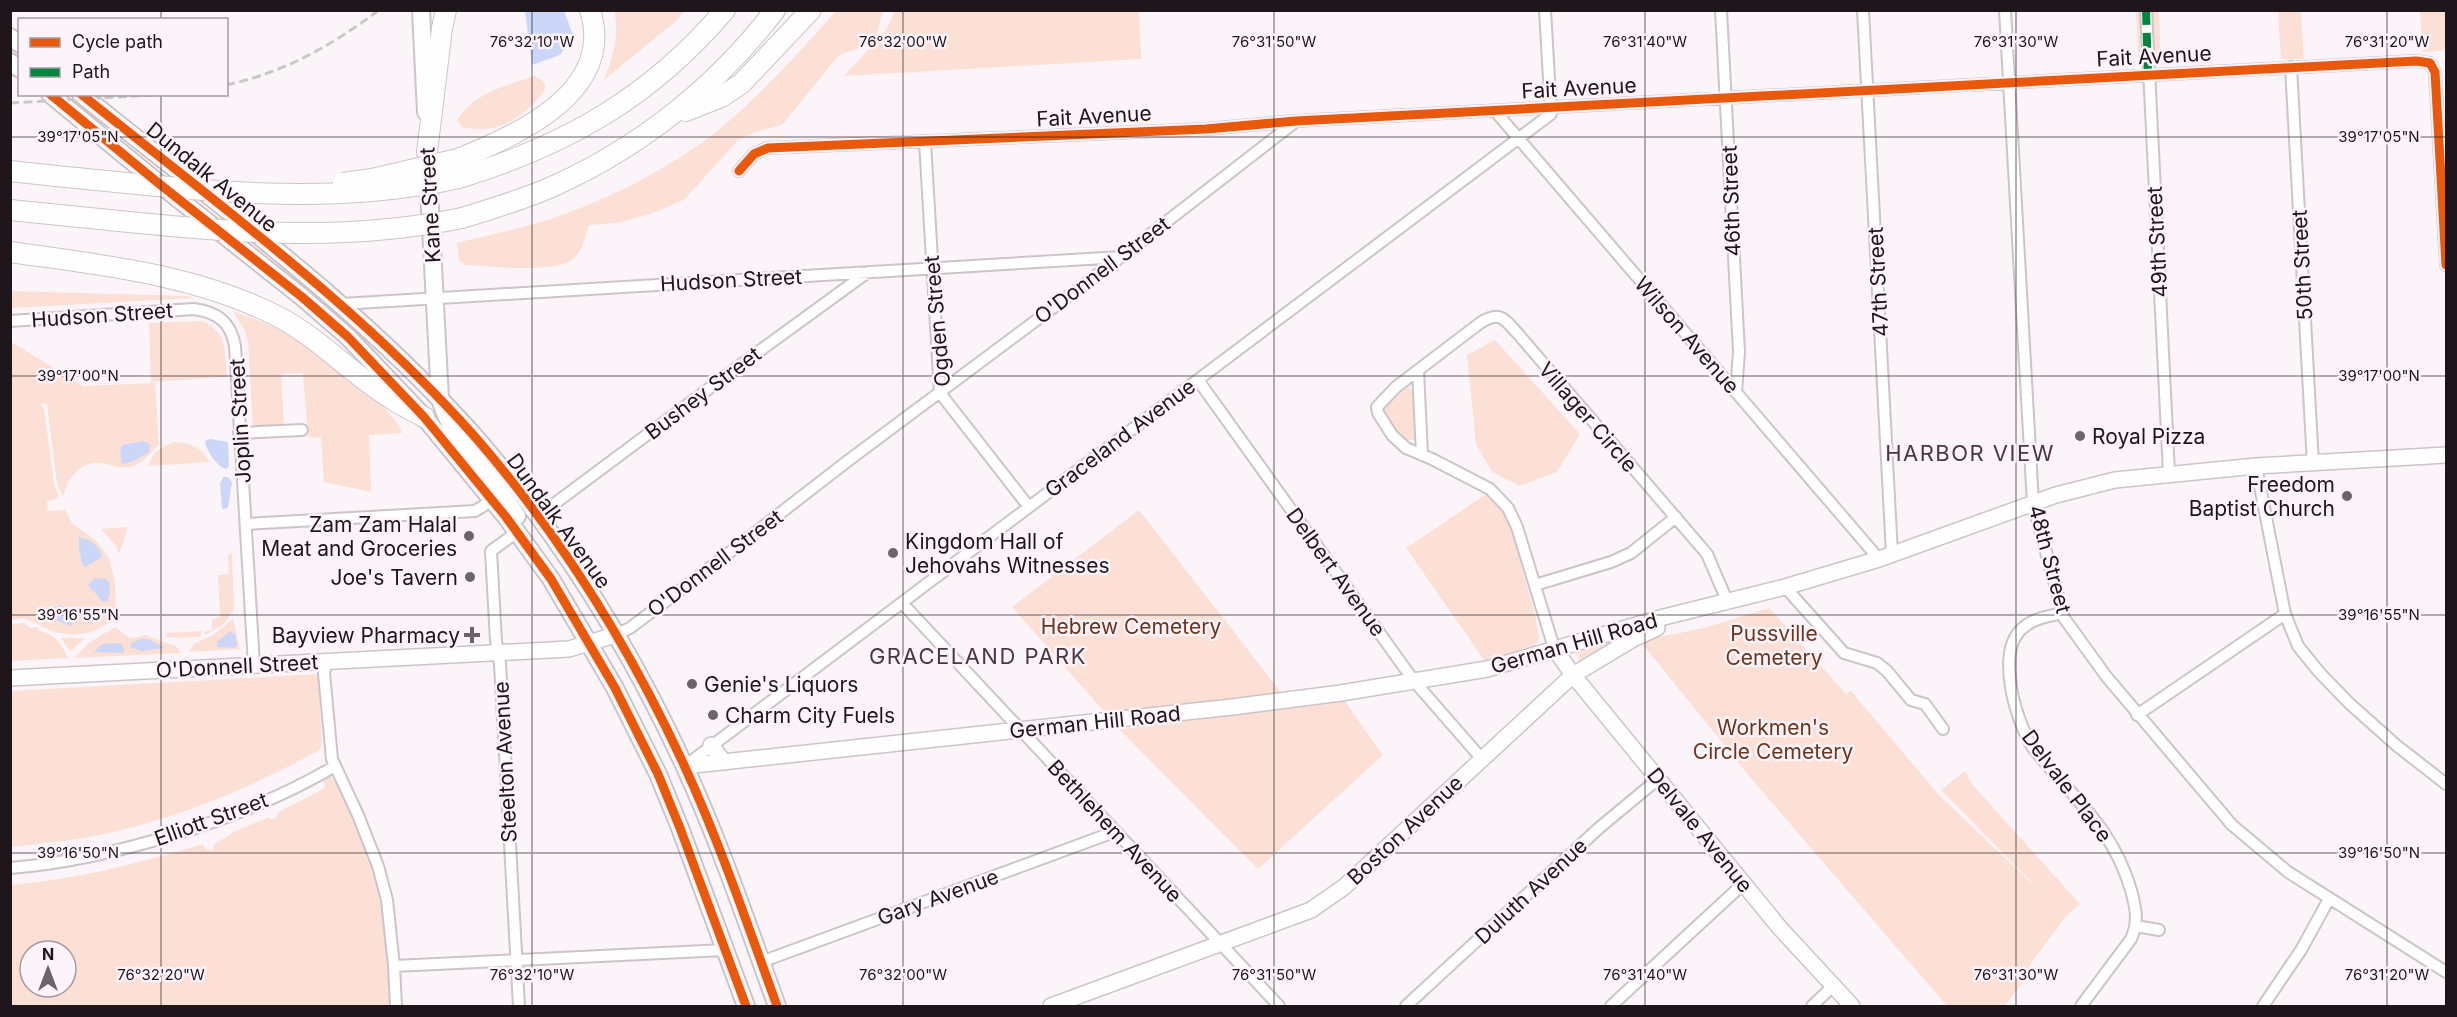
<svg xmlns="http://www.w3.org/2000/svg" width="2457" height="1017" font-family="Inter,sans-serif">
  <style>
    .green { fill: #fcdfd5; fill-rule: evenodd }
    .water { fill: #ccd6f8 }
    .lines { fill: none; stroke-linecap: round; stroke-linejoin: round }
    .street-casing { stroke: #ccc4c9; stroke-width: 14 }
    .secondary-casing { stroke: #ccc4c9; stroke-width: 18 }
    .primary-casing { stroke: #ccc4c9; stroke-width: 20 }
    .highway-casing { stroke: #ccc4c9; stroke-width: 22 }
    .street { stroke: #fefefe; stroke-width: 10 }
    .secondary { stroke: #fefefe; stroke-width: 15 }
    .primary { stroke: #fefefe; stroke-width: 16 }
    .highway { stroke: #fefefe; stroke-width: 20 }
    .rail { stroke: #cbc8c9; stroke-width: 3; stroke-dasharray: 9 4.5; stroke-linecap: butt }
    .highway-bridge-casing { stroke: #ccc4c9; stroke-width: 22; stroke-linecap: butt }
    .highway-bridge { stroke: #fefefe; stroke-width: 20 }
    .quiet { stroke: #00873e; stroke-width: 8; stroke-dasharray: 15 8; stroke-linecap: butt }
    .cycleway-casing { stroke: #fdf3fa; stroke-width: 13 }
    .cycleway { stroke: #e8590c; stroke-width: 9 }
    .ticks { fill: none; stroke: #1e161b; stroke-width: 1.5; stroke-opacity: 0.45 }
    .poi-dot { fill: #6b6469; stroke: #fdf3fa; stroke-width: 2 }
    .labels { text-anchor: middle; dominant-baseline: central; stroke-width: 5; stroke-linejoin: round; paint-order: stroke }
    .street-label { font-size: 21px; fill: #1e161b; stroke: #fdf3fa }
    .poi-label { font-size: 21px; fill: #1e161b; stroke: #fdf3fa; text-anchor: start }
    .park-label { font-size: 21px; fill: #6c3419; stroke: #fdf3fa }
    .neighbourhood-label { font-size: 22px; letter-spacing: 1.5px; fill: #4a3744; stroke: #fdf3fa }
    .ticks-label { font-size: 15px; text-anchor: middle; fill: #1e161b; stroke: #fdf3fa; stroke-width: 5; stroke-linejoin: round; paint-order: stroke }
  </style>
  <rect width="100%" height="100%" fill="#fbf5f9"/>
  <path class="green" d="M 837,10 L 883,11 L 876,38 L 870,44 L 839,55 L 782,125 L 759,131 L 738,140 L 685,199 L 656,212 L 618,223 L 589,225 C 585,238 583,250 573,259 C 556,274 488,266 465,265 L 459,260 L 457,243 C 484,236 511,231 537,223 C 599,205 672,168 722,127 C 764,92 800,51 837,10 Z
    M 614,11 L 614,10 L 685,11 L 676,21 L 604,80 C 613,58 620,34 614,11 Z
    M 895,11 L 1139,11 L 1141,59 L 844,76 L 887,29 Z
    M 2136,11 L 2159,11 L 2161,65 L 2139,67 Z
    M 2278,11 L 2301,11 L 2304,59 L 2281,59 Z
    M 2420,11 L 2446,11 L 2446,55 L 2446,50 L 2423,52 Z
    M 534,76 L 542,80 L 546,87 C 535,107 510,127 486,129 C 478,130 470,128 462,127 L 457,120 C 474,93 505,86 534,76 Z
    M 11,291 L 188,296 L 194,298 L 11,308 Z
    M 233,311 C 248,317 265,322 280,330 C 311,347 391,400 402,433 L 369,435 L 371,492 L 324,482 L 321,438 L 308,437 L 303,373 L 281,374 L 284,425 L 253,427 L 248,342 L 245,331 Z
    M 201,321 C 229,331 224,352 227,377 L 151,382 L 149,323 Z
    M 1495,340 L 1580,434 L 1557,472 L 1520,486 L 1492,472 L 1476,444 L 1467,355 Z
    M 10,341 L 83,386 L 155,383 L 159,445 C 150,452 145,462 134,466 C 122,470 112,465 101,463 C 80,460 67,479 63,497 L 57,483 L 47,404 L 41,403 L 44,409 L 54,483 L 59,498 L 47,501 L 48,511 L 65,510 L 72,523 L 97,542 L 109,558 L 115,581 L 116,619 L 92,632 L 73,635 L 54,632 L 24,618 L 11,620 Z
    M 1409,387 L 1413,391 L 1417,435 L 1413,440 L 1406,440 C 1395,430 1382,420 1385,404 L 1404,388 Z
    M 175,442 C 190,443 204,448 209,462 L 148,466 C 152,452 162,446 175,442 Z
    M 1488,493 L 1508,519 L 1535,614 L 1539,639 L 1534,647 L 1487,664 L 1406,548 Z
    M 1139,510 L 1283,695 L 1107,715 L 1012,607 Z
    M 128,527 L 120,552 L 118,552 L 116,546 L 101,529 Z
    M 232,553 L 234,610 L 224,624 L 205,635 L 204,632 L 212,630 L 212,620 L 220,616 L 218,575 L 229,574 L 228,555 Z
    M 1769,608 L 1846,694 L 1851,691 L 1939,795 L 2042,893 L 1941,790 L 1965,771 L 1971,783 L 2080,904 L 2066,916 L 2021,977 L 2024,981 L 2004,1006 L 1947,1006 L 1755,783 L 1640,641 L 1704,628 Z
    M 233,619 L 240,649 L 189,652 L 194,644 L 213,635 Z
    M 24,623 L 31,628 L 38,627 L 39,631 C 52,632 63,645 68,658 L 11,661 L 11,624 Z
    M 115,627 L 128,637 L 136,638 L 145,635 L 176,646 L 181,653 L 74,658 L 89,643 Z
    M 201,631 L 201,636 C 196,638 171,638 166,637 L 166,633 Z
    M 1631,632 L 1580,660 L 1573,648 Z
    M 61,638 L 83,638 L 84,639 L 70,651 Z
    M 318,674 L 322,745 L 318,751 C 254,786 185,815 114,832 C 80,840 45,843 11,847 L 11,691 Z
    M 1344,700 L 1383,755 L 1258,869 L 1119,729 Z
    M 330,775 L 340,790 L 369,854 L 375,874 L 387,933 L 391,1006 L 11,1006 L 11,885 C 77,879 140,863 203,844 L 206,850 L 213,850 L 214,844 L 236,831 L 269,817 L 271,820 L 277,817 L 277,813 L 325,788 L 323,780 ZM 30,951 L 66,951 L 66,987 L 30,987 Z"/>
  <path class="water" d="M 525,11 L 564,11 L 574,37 L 560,55 L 532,65 Z
    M 210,439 L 228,442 L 229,467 L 226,469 C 218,468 205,449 205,441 Z
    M 144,441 L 150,444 L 149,452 L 134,461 L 122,464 L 120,451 L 122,445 Z
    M 223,477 L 228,477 L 232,482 L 228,508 L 222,509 L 220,484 Z
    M 79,537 C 91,539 98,546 103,556 L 86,567 L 82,565 L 79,548 Z
    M 94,579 L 104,578 L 109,582 L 110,593 L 107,602 L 102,601 L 88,585 Z
    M 61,605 L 74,619 L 75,622 L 70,626 L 51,618 L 50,609 Z
    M 230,631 L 235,635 L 237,645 L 235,648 L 217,647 L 217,642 Z
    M 140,639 L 148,639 L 165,648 L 141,651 L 130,647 L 132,643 Z
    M 116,643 L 123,645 L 124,653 L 94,652 L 102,644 Z"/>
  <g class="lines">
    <g class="street-casing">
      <path id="street" d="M 1721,10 L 1739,352 L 1736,392
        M 1863,10 L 1892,554
        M 2005,10 L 2033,504 L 2064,618 L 2106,676 L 2232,825 L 2288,872 L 2446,972
        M 2146,10 L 2169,473
        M 2291,67 L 2313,464
        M 1495,111 L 1879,559
        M 925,142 L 940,393 L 1029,507
        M 739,171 L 754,154 L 768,148 L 1206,129 L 1296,121 L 2416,61 L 2430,63 L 2435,72 L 2446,265
        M 341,304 L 1121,257
        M 10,321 L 194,309 C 217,312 231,322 235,346 L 254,665
        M 1418,370 L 1422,455
        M 1198,380 L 1414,681 L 1481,758
        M 239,433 L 302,430
        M 2256,466 L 2285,614 L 2298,646 L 2319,672 L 2349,703 L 2396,745 L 2446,784
        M 538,516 L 758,352 L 868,272
        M 246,524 L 475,511 L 493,500
        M 517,532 L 491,551 L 496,641 L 500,664 L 519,1006
        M 1535,585 L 1611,562 L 1631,553 L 1676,517
        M 1785,587 L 1844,653 L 1877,663 L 1887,671 L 1911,700 L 1925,704 L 1943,729
        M 902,603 L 1279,1006
        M 2063,613 C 2050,616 2034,618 2024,627 C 1994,650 2016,722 2033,748 C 2072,797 2112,826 2131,890 C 2136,909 2139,921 2131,939 L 2081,1006
        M 615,635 L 630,628 L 694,580 L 845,463 L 1121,257 L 1295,122
        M 1554,648 L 1517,527 L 1508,508 L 1490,489 L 1432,459 L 1406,448 L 1392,435 L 1378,413 L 1377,407 L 1396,387 L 1480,323 C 1501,310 1504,319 1519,335 L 1707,554 L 1728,603
        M 327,662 L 324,673 L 332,759 L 358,815 L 378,866 L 387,900 L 394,966 L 396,1006
        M 2137,715 L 2285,614
        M 685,766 L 1551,114 L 1545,10
        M 10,868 C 111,860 248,818 335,766
        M 2136,926 L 2159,930
        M 761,962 L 1114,832
        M 394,966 L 725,950
        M 1406,1006 L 1599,828 L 1658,779
        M 1611,1006 L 1744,883
        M 1812,1006 L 1833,986
        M 2263,1006 L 2301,950 L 2329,899"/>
    </g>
    <g class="secondary-casing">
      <path id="secondary" d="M 1554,648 L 1573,675 L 1779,927 L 1852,1006
        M 10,678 L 569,649 L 615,635
        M 711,745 L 724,762
        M 685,766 L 1232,707 L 1341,693 L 1487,669 L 1664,617 L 1785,587 L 1879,559 L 2056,495 L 2115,480 L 2256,466 L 2446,455
        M 1051,1006 L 1311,910 L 1344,887 L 1573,675 L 1633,639 L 1657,628"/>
    </g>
    <g class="primary-casing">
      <path id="primary" d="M 421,10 L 426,112
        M 10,37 L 20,44
        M 10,62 L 20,69
        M 50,94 L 157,182 L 302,297 L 348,337 L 424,417 L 506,517 L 551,579 L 615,688 L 658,774 L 680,828 L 746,1006
        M 81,94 C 217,204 360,307 476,438 C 560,535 630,648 684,765 C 720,843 748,926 777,1006
        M 428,170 L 440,399 C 453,444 492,477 517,516"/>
    </g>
    <g class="highway-casing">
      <path id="highway" d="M 686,111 L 721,97 L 741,84 L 811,10
        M 427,152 L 442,28 L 446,10
        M 458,159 C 519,135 616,91 590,10
        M 10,171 L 56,176
        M 459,178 C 567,145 651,97 725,10
        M 10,210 L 119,221
        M 462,218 C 494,208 526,199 556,185 C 642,146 718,85 775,10
        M 10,252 C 101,265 194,274 277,316 C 321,339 351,374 392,399 C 402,406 413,411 424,417"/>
    </g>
    <use href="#street" class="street"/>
    <use href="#secondary" class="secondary"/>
    <use href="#primary" class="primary"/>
    <use href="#highway" class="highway"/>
    <path class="rail" d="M 226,85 C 283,73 333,45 379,10
      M 10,103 L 171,94"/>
    <g class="highway-bridge-casing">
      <path id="highway-bridge" d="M 56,176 C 194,189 322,208 459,178
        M 343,183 L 372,179 L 458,159
        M 119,221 C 236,233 345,242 462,218"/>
    </g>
    <use href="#highway-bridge" class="highway-bridge"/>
    <path class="quiet" d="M 2146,10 L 2148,74"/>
    <g class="cycleway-casing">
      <path id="cycleway" d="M 50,94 L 157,182 L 302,297 L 348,337 L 424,417 L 506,517 L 551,579 L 615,688 L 658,774 L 680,828 L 746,1006
        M 81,94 C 217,204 360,307 476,438 C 560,535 630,648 684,765 C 720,843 748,926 777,1006
        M 739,171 L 754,154 L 768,148 L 1206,129 L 1296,121 L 2416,61 L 2430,63 L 2435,72 L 2446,265"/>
    </g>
    <use href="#cycleway" class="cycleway"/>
  </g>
  <path class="ticks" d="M 161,10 L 161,20M 532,10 L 532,1006M 903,10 L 903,1006M 1274,10 L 1274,1006M 1645,10 L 1645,1006M 2016,10 L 2016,1006M 2387,10 L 2387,1006M 161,94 L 161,1006M 10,137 L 2446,137M 10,376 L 2446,376M 10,615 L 2446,615M 10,853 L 2446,853"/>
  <g class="poi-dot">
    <circle cx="2080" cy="436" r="6"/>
    <circle cx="2347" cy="496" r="6"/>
    <circle cx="469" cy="536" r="6"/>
    <circle cx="893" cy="553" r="6"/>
    <circle cx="470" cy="577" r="6"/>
    <path d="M469 626h6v6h6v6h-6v6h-6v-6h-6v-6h6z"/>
    <circle cx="692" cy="684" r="6"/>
    <circle cx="713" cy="715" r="6"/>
  </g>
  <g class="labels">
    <g class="street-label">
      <text transform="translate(2154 56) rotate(-3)">Fait Avenue</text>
      <text transform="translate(1579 88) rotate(-3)">Fait Avenue</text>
      <text transform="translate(1094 116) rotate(-3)">Fait Avenue</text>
      <text transform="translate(212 177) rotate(39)">Dundalk Avenue</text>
      <text transform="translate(1731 201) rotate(-92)">46th Street</text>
      <text transform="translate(430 205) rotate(-93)">Kane Street</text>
      <text transform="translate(2157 242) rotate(-93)">49th Street</text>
      <text transform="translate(2302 265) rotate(-93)">50th Street</text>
      <text transform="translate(1102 270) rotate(-37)">O'Donnell Street</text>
      <text transform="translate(731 280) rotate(-3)">Hudson Street</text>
      <text transform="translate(1878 282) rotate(-93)">47th Street</text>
      <text transform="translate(102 315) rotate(-4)">Hudson Street</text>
      <text transform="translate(937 321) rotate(-95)">Ogden Street</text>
      <text transform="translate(1687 335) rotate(49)">Wilson Avenue</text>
      <text transform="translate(703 393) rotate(-37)">Bushey Street</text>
      <text transform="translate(1588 417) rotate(49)">Villager Circle</text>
      <text transform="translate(240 421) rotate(-93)">Joplin Street</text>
      <text transform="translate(1120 438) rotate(-37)">Graceland Avenue</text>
      <text transform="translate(559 521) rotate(54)">Dundalk Avenue</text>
      <text transform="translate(2050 559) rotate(75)">48th Street</text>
      <text transform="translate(715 563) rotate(-37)">O'Donnell Street</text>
      <text transform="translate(1336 572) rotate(54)">Delbert Avenue</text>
      <text transform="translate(1574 643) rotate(-16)">German Hill Road</text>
      <text transform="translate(237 666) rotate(-3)">O'Donnell Street</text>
      <text transform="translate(1095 722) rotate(-6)">German Hill Road</text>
      <text transform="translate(505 762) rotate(-93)">Steelton Avenue</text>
      <text transform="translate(2067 786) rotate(53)">Delvale Place</text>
      <text transform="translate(211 819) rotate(-20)">Elliott Street</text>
      <text transform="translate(1405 830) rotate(-43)">Boston Avenue</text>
      <text transform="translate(1700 830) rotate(51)">Delvale Avenue</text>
      <text transform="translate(1115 831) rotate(47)">Bethlehem Avenue</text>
      <text transform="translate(1531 891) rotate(-43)">Duluth Avenue</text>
      <text transform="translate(938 897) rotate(-20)">Gary Avenue</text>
    </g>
    <g class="poi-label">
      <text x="2092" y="436">Royal Pizza</text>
      <text x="2335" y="484" text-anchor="end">Freedom<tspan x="2335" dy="24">Baptist Church</tspan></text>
      <text x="457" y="524" text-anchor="end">Zam Zam Halal<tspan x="457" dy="24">Meat and Groceries</tspan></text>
      <text x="905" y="541">Kingdom Hall of<tspan x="905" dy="24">Jehovahs Witnesses</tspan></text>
      <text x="458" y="577" text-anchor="end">Joe's Tavern</text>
      <text x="460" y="635" text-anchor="end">Bayview Pharmacy</text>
      <text x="704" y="684">Genie's Liquors</text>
      <text x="725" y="715">Charm City Fuels</text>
    </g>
    <g class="park-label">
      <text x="1131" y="626">Hebrew Cemetery</text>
      <text x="1774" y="633">Pussville<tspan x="1774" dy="24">Cemetery</tspan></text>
      <text x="1773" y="727">Workmen's<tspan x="1773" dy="24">Circle Cemetery</tspan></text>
    </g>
    <g class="neighbourhood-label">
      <text x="1970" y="453">HARBOR VIEW</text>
      <text x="978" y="656">GRACELAND PARK</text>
    </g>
  </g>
  <g class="ticks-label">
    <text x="532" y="47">76°32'10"W</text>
    <text x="903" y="47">76°32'00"W</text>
    <text x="1274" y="47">76°31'50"W</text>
    <text x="1645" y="47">76°31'40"W</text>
    <text x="2016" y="47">76°31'30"W</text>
    <text x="2387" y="47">76°31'20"W</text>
    <text x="78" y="142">39°17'05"N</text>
    <text x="2379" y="142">39°17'05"N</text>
    <text x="78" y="381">39°17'00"N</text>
    <text x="2379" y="381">39°17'00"N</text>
    <text x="78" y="620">39°16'55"N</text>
    <text x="2379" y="620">39°16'55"N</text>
    <text x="78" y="858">39°16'50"N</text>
    <text x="2379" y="858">39°16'50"N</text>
    <text x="161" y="980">76°32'20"W</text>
    <text x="532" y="980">76°32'10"W</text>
    <text x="903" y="980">76°32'00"W</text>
    <text x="1274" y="980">76°31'50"W</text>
    <text x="1645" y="980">76°31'40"W</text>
    <text x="2016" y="980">76°31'30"W</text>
    <text x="2387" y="980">76°31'20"W</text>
  </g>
  <rect width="2457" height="1017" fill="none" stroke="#1e161b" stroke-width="24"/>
  <rect x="18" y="18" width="210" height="78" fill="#fdf3fa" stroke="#a49ba1" stroke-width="1.5"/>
  <rect x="30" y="38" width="30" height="9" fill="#e8590c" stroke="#a49ba1" stroke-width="1.5"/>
  <text x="72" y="48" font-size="18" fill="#1e161b">Cycle path</text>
  <rect x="30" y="68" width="30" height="9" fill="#00873e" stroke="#a49ba1" stroke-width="1.5"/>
  <text x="72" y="78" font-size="18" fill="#1e161b">Path</text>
  <g transform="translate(48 969)"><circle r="28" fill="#fdf3fa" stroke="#a49ba1" stroke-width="1.5"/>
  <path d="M0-4.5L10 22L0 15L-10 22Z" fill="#6b6469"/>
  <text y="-9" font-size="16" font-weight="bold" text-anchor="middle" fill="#1e161b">N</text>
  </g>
</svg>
